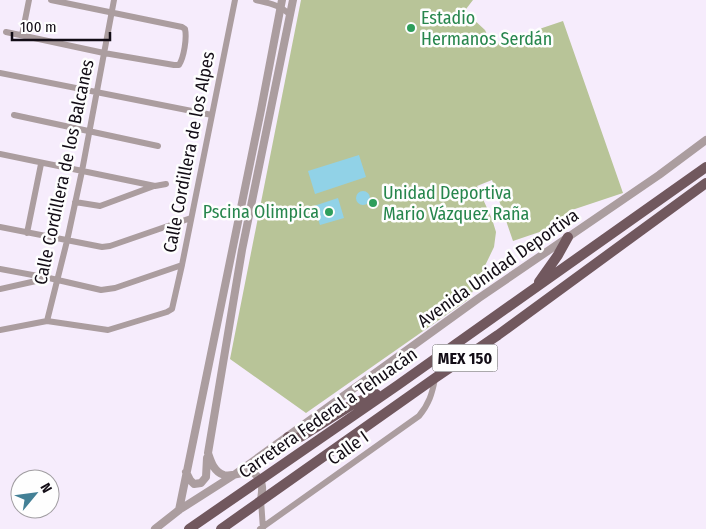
<svg xmlns="http://www.w3.org/2000/svg" width="706" height="529" font-family="'Fira Sans Condensed',sans-serif">
  <style>
    .green { fill: #b8c498 }
    .water { fill: #91d2e7 }
    .lines { fill: none; stroke-linecap: round; stroke-linejoin: round }
    .minor { stroke: #ab9d9f; stroke-width: 6 }
    .tertiary { stroke: #ab9d9f; stroke-width: 8 }
    .primary { stroke: #71585e; stroke-width: 10 }
    .leisure-dot { fill: #2e9e5b; stroke: #fefefe; stroke-width: 2 }
    .labels { text-anchor: middle; dominant-baseline: central; stroke-width: 5; stroke-linejoin: round; paint-order: stroke }
    .shield { fill: #fefefe; stroke: #59555b; stroke-width: 1 }
    .shield-label { font-size: 16px; font-weight: bold; fill: #120c15 }
    .leisure-label { font-size: 18px; fill: #27864d; stroke: #fefefe; text-anchor: start }
    .street-label { font-size: 18px; fill: #120c15; stroke: #fefefe }
  </style>
  <rect width="100%" height="100%" fill="#f6ecfc"/>
  <path class="green" d="M 301,0 L 473,0 L 463,13 L 472,18 L 485,30 L 492,45 L 563,21 L 623,193 L 569,211 L 572,221 L 513,241 L 492,180 L 477,186 L 492,219 L 496,232 L 494,247 L 469,299 L 306,413 L 230,359 Z"/>
  <path class="water" d="M 359,155 L 366,177 L 315,194 L 308,171 Z
    M356 198a7 7 0 1 1 14 0a7 7 0 1 1-14 0Z
    M 338,198 L 344,218 L 320,225 L 314,206 Z"/>
  <g class="lines">
    <path class="minor" d="M 256,0 C 268,3 281,5 290,15
      M 6,32 L 104,53 L 174,65 L 179,65 C 184,57 187,38 185,29 L 182,27 L 51,0
      M 22,35 L 29,0
      M 0,73 L 212,115
      M 14,115 L 158,146
      M 0,154 L 155,186 L 166,184
      M 75,202 L 100,206 L 154,186
      M 0,227 L 102,247 L 110,246 L 191,218
      M 27,233 L 41,164
      M 0,269 L 49,278 L 101,290 L 115,288 L 182,265
      M 0,289 L 45,279
      M 47,321 L 67,241 L 82,171 L 114,0
      M 0,330 L 47,321 L 108,330 L 167,312 L 172,309 L 182,265 L 235,0
      M 261,500 L 263,529
      M 260,529 L 419,416 C 429,404 432,394 435,379"/>
    <path class="tertiary" d="M 186,472 L 190,480 L 194,484 L 201,483 L 206,477 L 207,458
      M 261,500 C 262,492 264,484 258,477 C 250,466 235,478 224,475 C 214,472 211,462 208,453 L 242,250 L 293,0
      M 179,510 L 261,110 L 282,0
      M 155,529 L 179,510 L 234,475 L 479,298 L 659,175 L 706,140"/>
    <path class="primary" d="M 539,282 L 558,255 L 568,237
      M 288,437 L 298,438 L 302,436 L 353,404 L 376,394
      M 189,529 L 398,385 L 706,167
      M 221,529 L 435,378 L 498,335 L 706,183"/>
  </g>
  <g class="leisure-dot">
    <circle cx="411" cy="28" r="5"/>
    <circle cx="373" cy="203" r="5"/>
    <circle cx="329" cy="212" r="5"/>
  </g>
  <g class="labels">
    <rect class="shield" x="432.5" y="344.5" width="65" height="27" rx="4"/>
    <g class="shield-label">
      <text x="465" y="358">MEX 150</text>
    </g>
    <g class="leisure-label">
      <text x="421" y="18">Estadio<tspan x="421" dy="21">Hermanos Serdán</tspan></text>
      <text x="383" y="193">Unidad Deportiva<tspan x="383" dy="21">Mario Vázquez Raña</tspan></text>
      <text x="319" y="212" text-anchor="end">Pscina Olimpica</text>
    </g>
    <g class="street-label">
      <text transform="translate(189 152) rotate(-79)">Calle Cordillera de los Alpes</text>
      <text transform="translate(64 172) rotate(-78)">Calle Cordillera de los Balcanes</text>
      <text transform="translate(498 268) rotate(-35)">Avenida Unidad Deportiva</text>
      <text transform="translate(328 413) rotate(-35)">Carretera Federal a Tehuacán</text>
      <text transform="translate(348 448) rotate(-35)">Calle I</text>
    </g>
  </g>
  <g transform="translate(35 494) rotate(61)"><circle r="24" fill="#fefefe" stroke="#a09da1"/>
  <path d="M0-4L9 19L0 12L-9 19Z" fill="#438096"/>
  <text y="-8" font-size="14" font-weight="bold" text-anchor="middle" fill="#120c15">N</text>
  </g>
  <path d="M12 32v8h98v-8" fill="none" stroke="#120c15" stroke-width="2.5"/>
  <text x="20" y="32" font-size="15" fill="#120c15" stroke="#fefefe" stroke-width="4" paint-order="stroke">100 m</text>
</svg>
